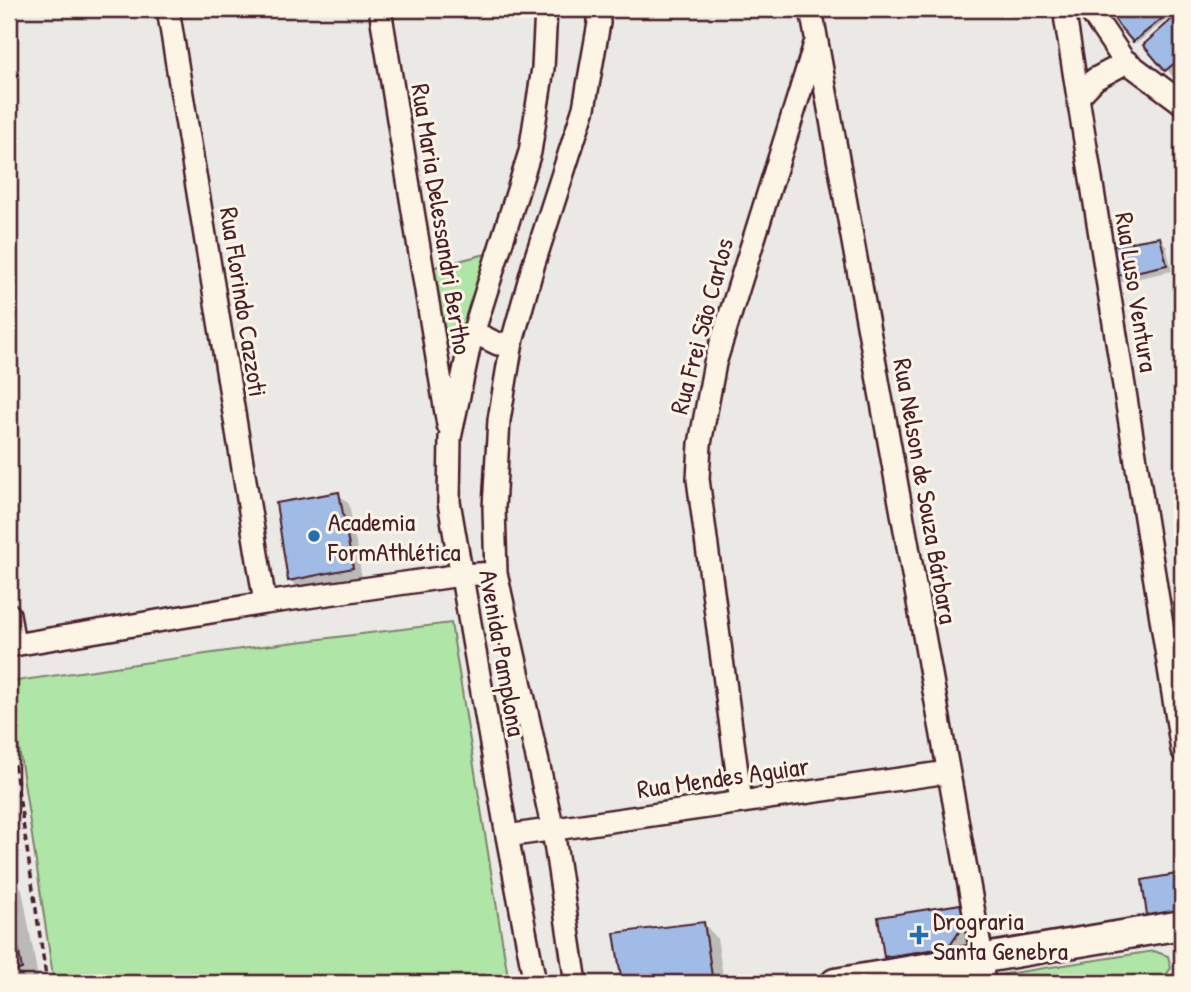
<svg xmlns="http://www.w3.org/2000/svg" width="1191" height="992" font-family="'Patrick Hand',sans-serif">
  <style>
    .green { fill: #afe5a7; stroke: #7c8269; stroke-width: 2 }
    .shadow { fill: #0003 }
    .building { fill: #a1bbe7; stroke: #4a1f2b; stroke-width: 2 }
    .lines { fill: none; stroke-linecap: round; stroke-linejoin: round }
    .minor-casing { stroke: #4a1f2b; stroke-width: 26 }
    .tertiary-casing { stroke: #4a1f2b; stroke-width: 33 }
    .path { stroke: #4a1f2b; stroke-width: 3.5; stroke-dasharray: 7 5; stroke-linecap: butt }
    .minor { stroke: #fcf5e5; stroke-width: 21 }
    .tertiary { stroke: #fcf5e5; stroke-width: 28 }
    .poi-dot { fill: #1f6fb2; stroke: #fcf5e5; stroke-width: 2.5 }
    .labels { text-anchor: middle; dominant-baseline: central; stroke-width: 6; stroke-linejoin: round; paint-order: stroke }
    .street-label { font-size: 26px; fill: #4a1f2b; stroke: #fcf5e5 }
    .poi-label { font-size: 26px; fill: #4a1f2b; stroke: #fcf5e5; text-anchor: start }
  </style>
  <rect width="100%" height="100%" fill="#eae9e5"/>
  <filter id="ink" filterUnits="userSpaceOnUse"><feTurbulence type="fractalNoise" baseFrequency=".0143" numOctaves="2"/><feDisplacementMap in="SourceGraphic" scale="14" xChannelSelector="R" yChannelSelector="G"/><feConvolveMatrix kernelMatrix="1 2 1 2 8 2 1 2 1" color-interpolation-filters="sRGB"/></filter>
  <g filter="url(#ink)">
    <path class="green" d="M 486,254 L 462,346 L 444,349 L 431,268 Z
      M 451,623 L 509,983 L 54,983 L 9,682 L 255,647 Z
      M 1154,951 L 1168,956 L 1171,968 L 1163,979 L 1141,983 L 989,983 L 993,976 Z"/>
    <path class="shadow" d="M 1110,9 L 1180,9 L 1137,43 L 1120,25 Z
      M 1182,13 L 1182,75 L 1176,80 L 1146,45 Z
      M 1160,239 L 1166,245 L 1172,271 L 1121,282 L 1114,276 Z
      M 338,494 L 349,504 L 362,578 L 300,590 L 290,580 Z
      M 9,876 L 22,889 L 39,983 L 9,983 Z
      M 960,906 L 970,916 L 975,934 L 959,956 L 896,967 L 886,957 Z
      M 704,924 L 717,938 L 724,983 L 623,983 L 616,935 Z"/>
    <path class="building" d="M 1108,9 L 1174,9 L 1133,42 L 1119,26 Z
      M 1182,10 L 1182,57 L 1165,71 L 1143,45 Z
      M 1160,237 L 1167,265 L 1112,277 L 1108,246 Z
      M 339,492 L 353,568 L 288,581 L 276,503 Z
      M 1182,873 L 1182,917 L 1148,923 L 1142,880 Z
      M 9,899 L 22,969 L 9,972 Z
      M 961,904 L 965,923 L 949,947 L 884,957 L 878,917 Z
      M 704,922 L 713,983 L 622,983 L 614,933 Z"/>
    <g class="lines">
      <g class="minor-casing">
        <path id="minor" d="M 168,9 L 265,603
          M 380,9 L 448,425
          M 811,9 L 982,957 L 983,983
          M 1064,9 L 1182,750
          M 1089,9 L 1123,59 L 1182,103
          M 1078,97 L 1095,79 L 1127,62
          M 473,332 L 498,344 L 512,342
          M 9,614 L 14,645 L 265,603 L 461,575 L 496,573
          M 741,802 L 698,479 L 700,444 L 715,363 L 815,44
          M 507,836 L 948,772
          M 535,983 L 507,836 L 449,502 L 450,438 L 470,343 L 530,152 L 543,68 L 546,9
          M 576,983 L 553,830 L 496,573 L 494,508 L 499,420 L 512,342 L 534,263 L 584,108 L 599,23 L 598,9"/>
      </g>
      <g class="tertiary-casing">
        <path id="tertiary" d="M 835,983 L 1182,925"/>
      </g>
      <path class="path" d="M 9,729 L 47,983"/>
      <use href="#minor" class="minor"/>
      <use href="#tertiary" class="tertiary"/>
    </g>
  </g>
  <g class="poi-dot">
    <circle cx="314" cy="536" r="7"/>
    <path d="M915.5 924.5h7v7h7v7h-7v7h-7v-7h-7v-7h7z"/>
  </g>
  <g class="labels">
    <g class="street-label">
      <text transform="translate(442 219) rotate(81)">Rua Maria Delessandri Bertho</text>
      <text transform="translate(1137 292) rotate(81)">Rua Luso Ventura</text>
      <text transform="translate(244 302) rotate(81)">Rua Florindo Cazzoti</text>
      <text transform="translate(701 326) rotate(-75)">Rua Frei São Carlos</text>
      <text transform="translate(926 491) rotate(80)">Rua Nelson de Souza Bárbara</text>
      <text transform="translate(503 653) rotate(80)">Avenida Pamplona</text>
      <text transform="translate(723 777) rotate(-8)">Rua Mendes Aguiar</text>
    </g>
    <g class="poi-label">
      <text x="328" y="521">Academia<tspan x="328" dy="30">FormAthlética</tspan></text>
      <text x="933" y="920">Drograria<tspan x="933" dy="30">Santa Genebra</tspan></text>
    </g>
  </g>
  <rect width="1191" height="992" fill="none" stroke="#fcf5e5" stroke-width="35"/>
  <rect x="18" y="18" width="1156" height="957" fill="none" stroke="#4a1f2b" stroke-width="2.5" filter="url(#ink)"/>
</svg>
